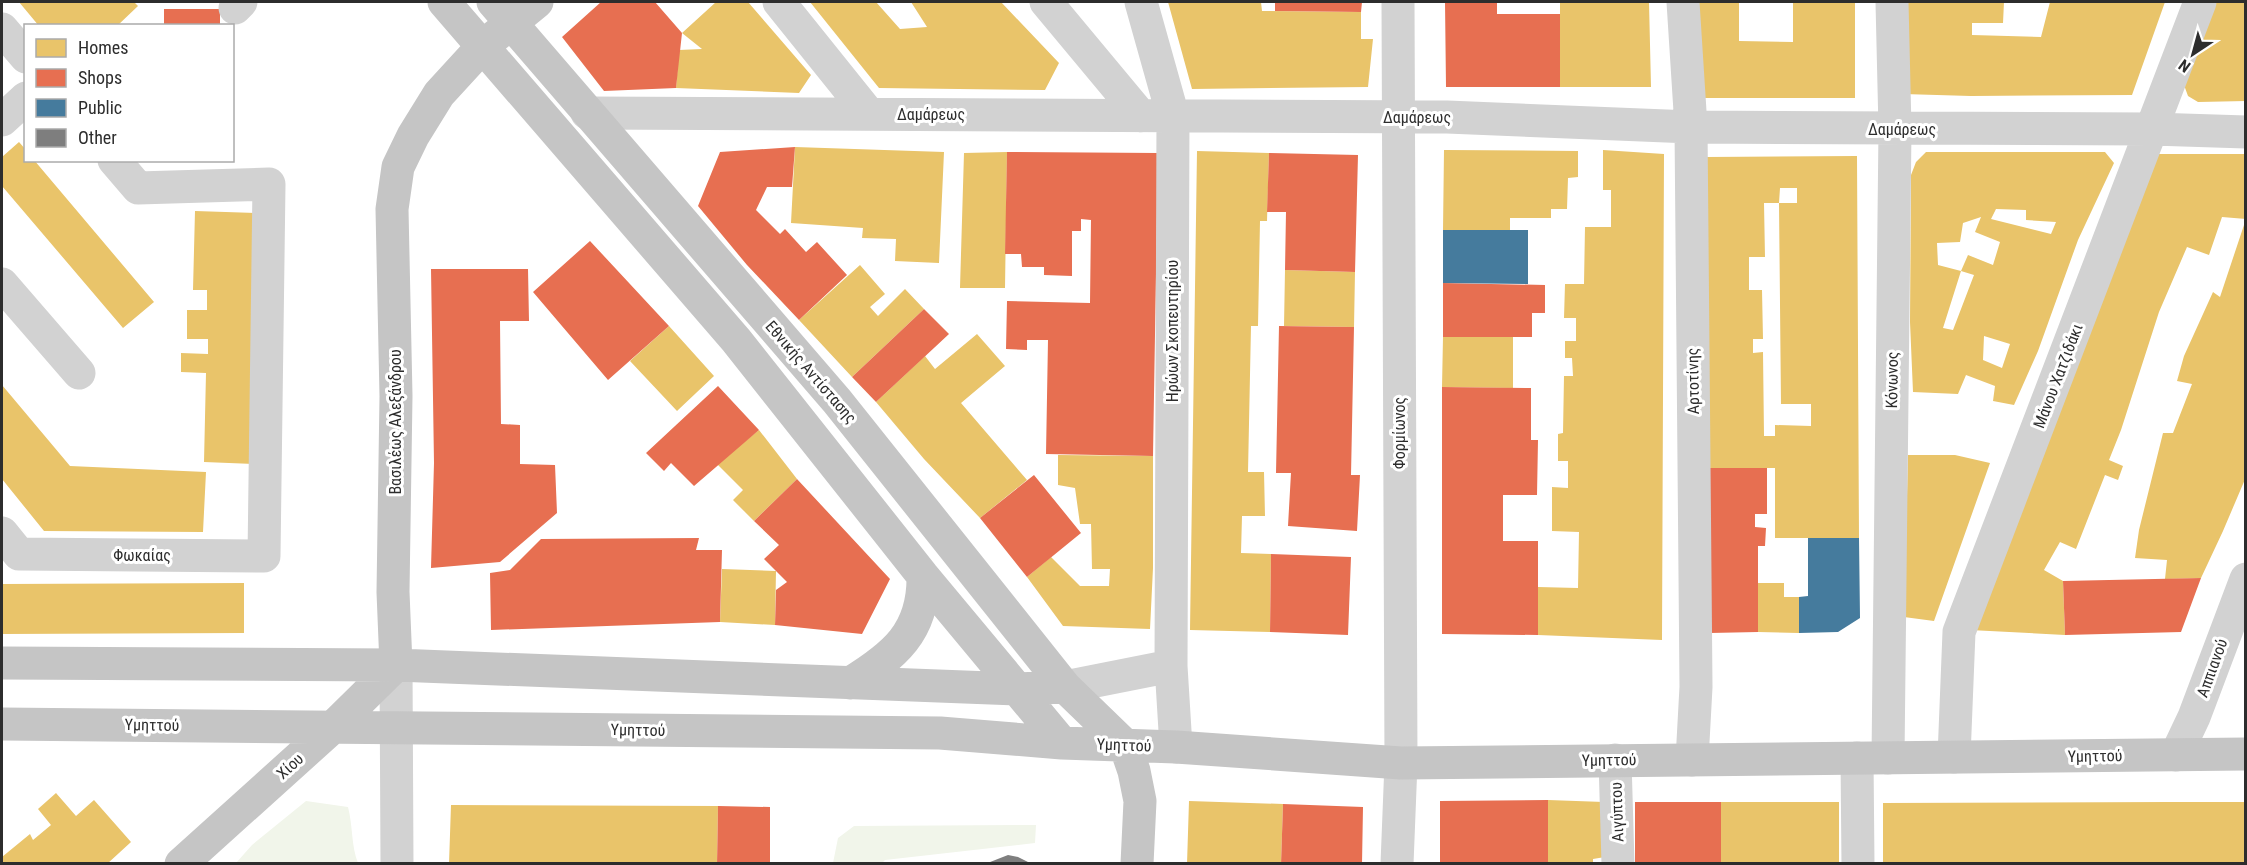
<svg xmlns="http://www.w3.org/2000/svg" width="2247" height="865" font-family="'Roboto Condensed',sans-serif">
  <style>
    .green { fill: #f1f5ea }
    .homes { fill: #e9c46a; fill-rule: evenodd }
    .shops { fill: #e76f51 }
    .public { fill: #457b9d }
    .building { fill: #7e7e7e }
    .lines { fill: none; stroke-linecap: round; stroke-linejoin: round }
    .minor { stroke: #d2d2d2; stroke-width: 33 }
    .major { stroke: #c5c5c5; stroke-width: 33 }
    .labels { text-anchor: middle; dominant-baseline: central; stroke-width: 6; stroke-linejoin: round; paint-order: stroke }
    .street-label { font-size: 16px; fill: #2d2d2d; stroke: #fff }
  </style>
  <rect width="100%" height="100%" fill="#fff"/>
  <path class="green" d="M 306,801 L 348,807 C 353,826 351,846 358,863 L 236,863 L 252,845 Z
    M 1036,825 L 1035,843 L 885,860 L 882,863 L 833,863 L 838,838 L 854,826 Z"/>
  <path class="homes" d="M 19,2 L 134,2 L 138,6 L 117,26 L 39,26 Z
    M 716,2 L 748,2 L 811,75 L 799,93 L 676,88 L 679,50 L 702,49 L 682,33 Z
    M 810,2 L 876,2 L 900,29 L 927,27 L 911,2 L 1001,2 L 1059,63 L 1045,90 L 879,88 Z
    M 1168,2 L 1261,2 L 1262,11 L 1361,12 L 1361,39 L 1373,39 L 1368,87 L 1192,89 Z
    M 1560,2 L 1649,2 L 1651,87 L 1560,87 Z
    M 1692,2 L 1739,2 L 1739,41 L 1793,42 L 1793,2 L 1855,2 L 1855,98 L 1693,98 Z
    M 1905,2 L 2004,2 L 2003,23 L 1972,23 L 1972,35 L 2041,37 L 2050,2 L 2165,2 L 2132,95 L 1971,96 L 1903,94 Z
    M 2213,2 L 2246,2 L 2246,101 L 2198,102 L 2188,96 L 2184,85 Z
    M 19,142 L 26,150 L 26,160 L 34,160 L 154,302 L 123,328 L 2,186 L 2,157 Z
    M 795,147 L 944,152 L 939,263 L 895,261 L 896,239 L 862,238 L 863,228 L 791,223 Z
    M 1444,150 L 1578,151 L 1578,177 L 1568,178 L 1567,209 L 1551,209 L 1551,218 L 1510,218 L 1510,230 L 1443,230 Z
    M 1603,150 L 1664,154 L 1662,640 L 1538,635 L 1538,587 L 1578,588 L 1579,532 L 1552,531 L 1552,487 L 1568,488 L 1568,461 L 1558,461 L 1558,434 L 1563,433 L 1564,376 L 1573,376 L 1572,358 L 1565,358 L 1565,341 L 1576,341 L 1576,318 L 1564,318 L 1565,284 L 1584,284 L 1585,227 L 1611,227 L 1611,190 L 1603,190 Z
    M 1197,151 L 1269,153 L 1267,221 L 1260,221 L 1258,326 L 1251,326 L 1248,472 L 1264,472 L 1265,516 L 1242,516 L 1241,553 L 1271,554 L 1270,632 L 1190,630 Z
    M 1007,152 L 1005,288 L 960,288 L 964,153 Z
    M 1926,152 L 2105,152 L 2114,163 L 2078,240 L 2038,351 L 2014,405 L 1993,401 L 1995,386 L 1966,375 L 1958,394 L 1913,392 L 1910,322 L 1911,175 L 1916,162 ZM 1996,209 L 2026,210 L 2026,220 L 2056,222 L 2051,234 L 1991,219 ZM 1981,217 L 1975,232 L 2000,242 L 1993,265 L 1968,255 L 1961,271 L 1974,275 L 1953,330 L 1943,328 L 1961,271 L 1938,265 L 1937,243 L 1960,242 L 1963,223 ZM 1984,336 L 2010,344 L 2002,368 L 1983,360 Z
    M 2153,154 L 2246,154 L 2246,219 L 2222,217 L 2209,255 L 2187,247 L 2159,312 L 2121,430 L 2109,460 L 2123,466 L 2118,480 L 2105,475 L 2076,549 L 2060,542 L 2044,570 L 2063,581 L 2065,635 L 1970,630 Z
    M 1857,156 L 1859,538 L 1775,538 L 1775,468 L 1709,468 L 1706,157 ZM 1780,188 L 1797,188 L 1797,203 L 1779,203 ZM 1764,203 L 1779,203 L 1781,404 L 1811,404 L 1811,426 L 1775,425 L 1775,436 L 1764,436 L 1763,352 L 1753,353 L 1753,339 L 1763,339 L 1762,290 L 1749,290 L 1749,257 L 1765,257 Z
    M 195,211 L 260,213 L 254,464 L 204,462 L 206,373 L 181,372 L 181,353 L 208,354 L 208,339 L 187,339 L 187,310 L 207,310 L 207,290 L 193,290 Z
    M 2245,222 L 2246,477 L 2223,531 L 2201,578 L 2165,579 L 2167,560 L 2135,558 L 2139,530 L 2163,433 L 2173,433 L 2192,384 L 2177,381 L 2184,356 L 2213,292 L 2220,297 Z
    M 860,265 L 885,294 L 870,307 L 878,316 L 905,289 L 924,309 L 852,377 L 799,320 Z
    M 1285,270 L 1355,272 L 1354,327 L 1284,326 Z
    M 669,326 L 714,376 L 677,411 L 630,361 Z
    M 977,334 L 1005,366 L 961,403 L 1027,480 L 980,518 L 924,459 L 876,402 L 925,356 L 935,369 Z
    M 1443,337 L 1513,337 L 1513,388 L 1442,387 Z
    M 2,385 L 70,466 L 206,472 L 203,532 L 44,531 L 2,479 Z
    M 759,430 L 797,479 L 754,521 L 733,500 L 743,490 L 717,464 Z
    M 1058,455 L 1153,456 L 1153,568 L 1150,629 L 1063,626 L 1027,577 L 1051,557 L 1080,586 L 1109,586 L 1110,569 L 1092,569 L 1091,524 L 1080,524 L 1075,488 L 1058,485 Z
    M 1908,455 L 1955,455 L 1990,463 L 1934,621 L 1904,617 Z
    M 722,569 L 776,571 L 775,625 L 720,622 Z
    M 244,583 L 244,633 L 2,634 L 2,584 Z
    M 1758,583 L 1784,583 L 1784,597 L 1799,597 L 1799,633 L 1758,632 Z
    M 56,793 L 76,816 L 94,800 L 131,842 L 107,864 L 3,864 L 2,857 L 30,834 L 33,840 L 51,825 L 38,809 Z
    M 1548,800 L 1604,802 L 1605,857 L 1593,859 L 1593,864 L 1548,864 Z
    M 1189,801 L 1283,804 L 1281,864 L 1187,864 Z
    M 1721,802 L 1839,802 L 1839,864 L 1721,864 Z
    M 2170,802 L 2246,802 L 2246,864 L 1883,864 L 1883,803 Z
    M 451,805 L 718,806 L 717,864 L 449,864 Z"/>
  <path class="shops" d="M 601,2 L 655,2 L 682,33 L 676,88 L 604,91 L 562,37 Z
    M 1275,2 L 1362,2 L 1361,12 L 1275,11 Z
    M 1445,2 L 1497,2 L 1497,14 L 1560,14 L 1560,87 L 1446,87 Z
    M 164,9 L 220,9 L 220,26 L 164,26 Z
    M 795,147 L 792,187 L 767,187 L 756,210 L 780,234 L 785,229 L 806,252 L 817,242 L 847,275 L 799,320 L 747,265 L 698,206 L 720,152 Z
    M 1007,152 L 1158,153 L 1153,456 L 1046,454 L 1048,340 L 1027,340 L 1027,350 L 1006,349 L 1007,301 L 1090,303 L 1091,220 L 1081,219 L 1081,231 L 1072,231 L 1072,276 L 1044,275 L 1044,267 L 1022,267 L 1021,254 L 1005,254 Z
    M 1269,153 L 1358,155 L 1355,272 L 1285,270 L 1286,212 L 1267,212 Z
    M 590,241 L 669,326 L 608,380 L 533,292 Z
    M 431,269 L 528,269 L 529,321 L 500,321 L 501,424 L 520,425 L 520,464 L 555,465 L 557,513 L 500,562 L 431,568 L 434,463 Z
    M 1443,283 L 1545,285 L 1545,313 L 1532,313 L 1532,337 L 1443,337 Z
    M 924,309 L 949,334 L 876,402 L 852,377 Z
    M 1279,326 L 1354,327 L 1351,475 L 1360,475 L 1357,531 L 1288,526 L 1291,473 L 1276,473 Z
    M 718,386 L 759,430 L 694,486 L 671,463 L 664,471 L 646,453 Z
    M 1442,387 L 1531,388 L 1531,440 L 1538,440 L 1537,495 L 1503,495 L 1503,541 L 1538,541 L 1538,635 L 1442,634 Z
    M 1709,468 L 1767,468 L 1767,514 L 1755,514 L 1755,527 L 1766,528 L 1765,546 L 1758,546 L 1758,632 L 1710,633 Z
    M 1034,475 L 1081,533 L 1027,577 L 980,518 Z
    M 797,479 L 890,579 L 862,634 L 775,625 L 776,590 L 787,582 L 764,559 L 779,545 L 754,521 Z
    M 699,538 L 696,550 L 722,550 L 720,622 L 491,630 L 490,573 L 510,570 L 541,539 Z
    M 1271,554 L 1351,557 L 1348,635 L 1270,632 Z
    M 2201,578 L 2181,632 L 2065,635 L 2063,581 Z
    M 1548,800 L 1548,864 L 1440,864 L 1440,801 Z
    M 1635,802 L 1721,802 L 1721,864 L 1635,864 Z
    M 1283,804 L 1363,807 L 1362,864 L 1281,864 Z
    M 718,806 L 770,807 L 770,864 L 717,864 Z"/>
  <path class="public" d="M 1443,230 L 1528,230 L 1528,284 L 1443,283 Z
    M 1808,538 L 1859,538 L 1860,618 L 1838,632 L 1799,633 L 1799,597 L 1808,596 Z"/>
  <path class="building" d="M 1008,855 L 1018,857 L 1032,864 L 985,864 Z"/>
  <g class="lines">
    <path class="minor" d="M 779,2 L 869,114
      M 1046,2 L 1141,116
      M 1141,2 L 1173,116 L 1171,666 L 1176,747
      M 1683,2 L 1691,127 L 1696,687 L 1692,760
      M 235,8 L 241,2
      M 2,29 L 26,57
      M 587,113 L 1447,117 L 1691,127 L 2152,129 L 2246,132
      M 2,120 L 26,98
      M 2,284 L 79,373
      M 2,533 L 19,554 L 264,556 L 269,184 L 138,188 L 114,160
      M 396,665 L 397,864
      M 1065,687 L 1171,666
      M 2176,755 L 2194,717 L 2246,579
      M 1954,757 L 1959,632 L 2200,2
      M 1857,758 L 1858,864
      M 1888,758 L 1895,129 L 1892,2
      M 1615,760 L 1618,864
      M 1397,864 L 1401,763 L 1398,2"/>
    <path class="major" d="M 444,2 L 736,340 L 923,576 L 1062,743
      M 493,2 L 837,401 L 1065,687 L 1125,745 L 1134,771 L 1140,801 L 1137,864
      M 2,663 L 396,665 L 1017,689 L 1065,687
      M 396,665 L 393,592 L 396,396 L 392,209 L 398,167 L 413,136 L 439,94 L 483,46 L 537,2
      M 850,683 C 894,656 924,632 923,576
      M 2,724 L 940,733 L 1062,743 L 1176,747 L 1401,763 L 2246,754
      M 181,864 L 333,727 L 396,665"/>
  </g>
  <g class="labels">
    <g class="street-label">
      <text x="931" y="114">Δαμάρεως</text>
      <text x="1417" y="117">Δαμάρεως</text>
      <text x="1902" y="129">Δαμάρεως</text>
      <text transform="translate(1172 331) rotate(-90)">Ηρώων Σκοπευτηρίου</text>
      <text transform="translate(811 372) rotate(49)">Εθνικής Αντίστασης</text>
      <text transform="translate(2058 376) rotate(-69)">Μάνου Χατζιδάκι</text>
      <text transform="translate(1892 380) rotate(-89)">Κόνωνος</text>
      <text transform="translate(1693 381) rotate(-91)">Αρτοτίνης</text>
      <text transform="translate(395 422) rotate(-90)">Βασιλέως Αλεξάνδρου</text>
      <text transform="translate(1399 433) rotate(-90)">Φορμίωνος</text>
      <text x="142" y="555">Φωκαίας</text>
      <text transform="translate(2212 668) rotate(-70)">Αππιανού</text>
      <text transform="translate(152 725) rotate(1)">Υμηττού</text>
      <text transform="translate(638 730) rotate(1)">Υμηττού</text>
      <text transform="translate(1124 745) rotate(2)">Υμηττού</text>
      <text transform="translate(2095 756) rotate(-1)">Υμηττού</text>
      <text transform="translate(1609 760) rotate(-1)">Υμηττού</text>
      <text transform="translate(290 766) rotate(-42)">Χίου</text>
      <text transform="translate(1617 812) rotate(-92)">Αιγύπτου</text>
    </g>
  </g>
  <rect width="2247" height="865" fill="none" stroke="#2d2d2d" stroke-width="6"/>
  <rect x="24" y="24" width="210" height="138" fill="#ffffff" stroke="#ababab" stroke-width="1.5"/>
  <rect x="36" y="39" width="30" height="18" fill="#e9c46a" stroke="#ababab" stroke-width="1.5"/>
  <text x="78" y="54" font-size="18" fill="#2d2d2d">Homes</text>
  <rect x="36" y="69" width="30" height="18" fill="#e76f51" stroke="#ababab" stroke-width="1.5"/>
  <text x="78" y="84" font-size="18" fill="#2d2d2d">Shops</text>
  <rect x="36" y="99" width="30" height="18" fill="#457b9d" stroke="#ababab" stroke-width="1.5"/>
  <text x="78" y="114" font-size="18" fill="#2d2d2d">Public</text>
  <rect x="36" y="129" width="30" height="18" fill="#7e7e7e" stroke="#ababab" stroke-width="1.5"/>
  <text x="78" y="144" font-size="18" fill="#2d2d2d">Other</text>
  <g transform="translate(2193 54) rotate(216)" stroke="#ffffff" stroke-width="4.5" paint-order="stroke">
  <path d="M0-4.5L10 22L0 15L-10 22Z" fill="#2d2d2d"/>
  <text y="-9" font-size="16" font-weight="bold" text-anchor="middle" fill="#2d2d2d">N</text>
  </g>
</svg>
